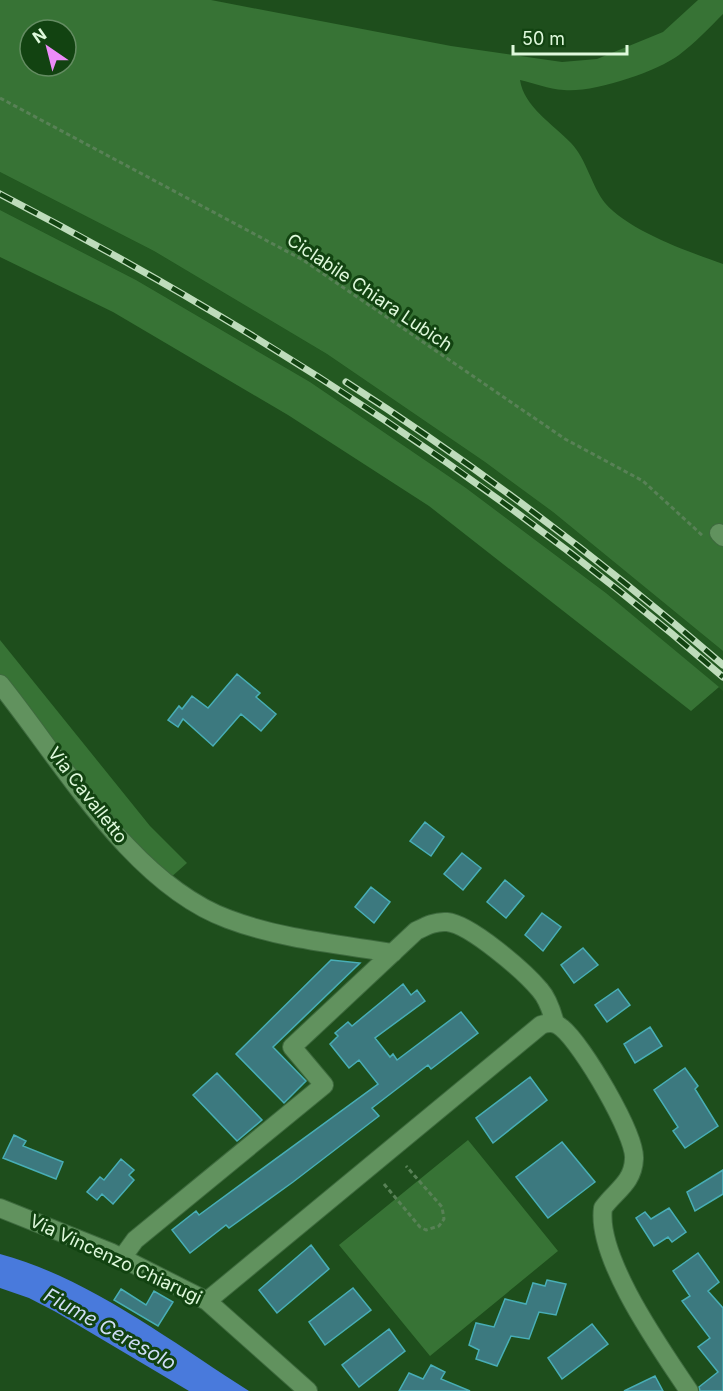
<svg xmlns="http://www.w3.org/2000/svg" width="723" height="1391" font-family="Inter,sans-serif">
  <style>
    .built { fill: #235921 }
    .green { fill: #377335; fill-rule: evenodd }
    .water { fill: #497adc }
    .building { fill: #3c797f; stroke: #48aeb6; stroke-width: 1.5 }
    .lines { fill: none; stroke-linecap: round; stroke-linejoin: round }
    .minor-casing { stroke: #3e6a3e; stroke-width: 20 }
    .path { stroke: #588156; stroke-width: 3; stroke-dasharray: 4.5 3; stroke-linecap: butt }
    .minor { stroke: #61925e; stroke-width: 18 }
    .rail-casing { stroke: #bedcbb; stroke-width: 7 }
    .rail { stroke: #124311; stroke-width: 4.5; stroke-dasharray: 14; stroke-linecap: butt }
    .labels { text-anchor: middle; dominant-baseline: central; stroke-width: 6; stroke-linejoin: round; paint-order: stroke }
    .street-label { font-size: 18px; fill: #dff9dc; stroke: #124311 }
    .water-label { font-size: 20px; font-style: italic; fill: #d0def7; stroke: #124311 }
  </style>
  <rect width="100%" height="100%" fill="#1e4e1c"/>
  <path class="built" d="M 0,172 L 154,251 L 327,354 L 485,462 L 553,512 L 723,651 L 723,691 L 606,593 L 466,488 L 310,382 L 136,280 L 0,210 Z"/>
  <path class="green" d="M 0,0 L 211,0 L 451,46 L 562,62 L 597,59 L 663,32 L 698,0 L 723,0 L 723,14 C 709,28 695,43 679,55 C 656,72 593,93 564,90 C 548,89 534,83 520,80 C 524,107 553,124 571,143 C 587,160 591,185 605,203 C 629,231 689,252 723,264 L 723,651 L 553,512 L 485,462 L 327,354 L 154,251 L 0,172 ZM 30,30 L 66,30 L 66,66 L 30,66 Z
    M 0,210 L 136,280 L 310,382 L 466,488 L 606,593 L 719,687 L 691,711 L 429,506 L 288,415 L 113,312 L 0,257 Z
    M 0,640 L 150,826 L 187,863 L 169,879 L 133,847 L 0,689 Z
    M 468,1140 L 558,1251 L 430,1356 L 339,1245 Z"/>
  <path class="water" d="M 0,1254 C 87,1277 172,1342 249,1391 L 189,1391 L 56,1312 L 29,1298 L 0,1288 Z"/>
  <path class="building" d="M 237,674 L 260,693 L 256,697 L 276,714 L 261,731 L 241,714 L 213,746 L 183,719 L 178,727 L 168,720 L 179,706 L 182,709 L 192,696 L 208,708 Z
    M 425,822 L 444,837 L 431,856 L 410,841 Z
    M 462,853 L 481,868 L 463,890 L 444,874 Z
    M 505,880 L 524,896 L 506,918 L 487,902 Z
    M 371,887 L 390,902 L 374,923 L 355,907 Z
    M 542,913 L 561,927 L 543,951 L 525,935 Z
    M 583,948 L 598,965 L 574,983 L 561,965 Z
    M 331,960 L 360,963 L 273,1047 L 306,1081 L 284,1103 L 236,1054 Z
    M 403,984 L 411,995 L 417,990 L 425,1001 L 375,1038 L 390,1057 L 393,1054 L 397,1060 L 461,1012 L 478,1033 L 431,1069 L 428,1065 L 372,1108 L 379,1116 L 293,1182 L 229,1228 L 226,1225 L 190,1253 L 172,1230 L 196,1211 L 199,1215 L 378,1084 L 359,1060 L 349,1068 L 330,1044 L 338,1036 L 335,1033 L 348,1022 L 352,1026 Z
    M 618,989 L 630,1005 L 607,1022 L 595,1005 Z
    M 650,1027 L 662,1046 L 635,1063 L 624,1044 Z
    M 685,1068 L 698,1086 L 695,1089 L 718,1126 L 685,1148 L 673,1131 L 678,1127 L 654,1090 Z
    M 217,1073 L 262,1120 L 237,1141 L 193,1095 Z
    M 530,1077 L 547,1100 L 493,1143 L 476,1118 Z
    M 14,1135 L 26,1141 L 23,1146 L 63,1162 L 56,1179 L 3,1158 Z
    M 562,1142 L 595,1182 L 548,1218 L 516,1177 Z
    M 121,1159 L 134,1170 L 129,1175 L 134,1180 L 113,1204 L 102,1194 L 97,1200 L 87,1192 L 100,1177 L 104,1180 Z
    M 723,1170 L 723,1194 L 695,1211 L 687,1192 Z
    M 669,1208 L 686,1232 L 672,1242 L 668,1237 L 654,1246 L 636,1218 L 645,1212 L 651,1219 Z
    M 311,1245 L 329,1269 L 277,1313 L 259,1290 Z
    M 698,1253 L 719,1282 L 708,1291 L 723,1308 L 723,1391 L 700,1391 L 699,1387 L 718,1372 L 698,1347 L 710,1338 L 682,1301 L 690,1296 L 673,1271 Z
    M 547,1280 L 566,1284 L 556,1315 L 539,1312 L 529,1339 L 511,1336 L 497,1366 L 476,1359 L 479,1350 L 469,1345 L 476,1323 L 494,1327 L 505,1299 L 526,1304 L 533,1283 L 545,1286 Z
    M 353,1288 L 371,1310 L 325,1345 L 309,1322 Z
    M 121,1289 L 146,1305 L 154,1291 L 173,1302 L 158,1326 L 114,1300 Z
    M 592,1324 L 608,1344 L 562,1379 L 548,1358 Z
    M 389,1329 L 405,1351 L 359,1387 L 342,1365 Z
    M 431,1365 L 445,1372 L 441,1379 L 470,1391 L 399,1391 L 409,1373 L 423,1379 Z
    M 655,1376 L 663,1391 L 624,1391 Z"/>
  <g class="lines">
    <g class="minor-casing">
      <path id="minor" d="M 719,533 L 723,537
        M 0,684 C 62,761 132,884 228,919 C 281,939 337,944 393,953
        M 0,1208 L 110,1252 L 207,1301 L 308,1391
        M 122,1258 L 135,1240 L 324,1085 L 292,1047 L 416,931 C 426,926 435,921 447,922 C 470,924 524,971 540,990 C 548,999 552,1012 555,1023
        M 207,1301 L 541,1025 C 549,1022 555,1022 562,1028 C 582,1044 636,1135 634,1159 C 633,1183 615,1191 603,1208 C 596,1258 661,1349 689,1391"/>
    </g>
    <path class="path" d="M 0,98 L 303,260 L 565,439 L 643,481 L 703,536
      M 384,1184 L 420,1227 L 426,1230 L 439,1226 L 444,1219 L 442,1207 L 406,1166"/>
    <use href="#minor" class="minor"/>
    <g class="rail-casing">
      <path id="rail" d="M 0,194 C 259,328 502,486 723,677
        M 346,382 C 478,467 604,562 723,665"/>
    </g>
    <use href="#rail" class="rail"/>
  </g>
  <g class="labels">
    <g class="street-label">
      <text transform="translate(370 292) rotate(34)">Ciclabile Chiara Lubich</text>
      <text transform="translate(88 795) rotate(52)">Via Cavalletto</text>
      <text transform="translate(116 1259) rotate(25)">Via Vincenzo Chiarugi</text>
    </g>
    <g class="water-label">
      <text transform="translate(110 1329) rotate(29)">Fiume Ceresolo</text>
    </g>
  </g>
  <g transform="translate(48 48) rotate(325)"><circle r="28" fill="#124311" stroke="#648c62" stroke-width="1.5"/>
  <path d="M0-4.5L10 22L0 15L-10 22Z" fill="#ed8cf9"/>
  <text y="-9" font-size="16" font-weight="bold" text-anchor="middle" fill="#dff9dc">N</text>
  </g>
  <path d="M513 45v9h114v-9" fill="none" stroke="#dff9dc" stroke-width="3"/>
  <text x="522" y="45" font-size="18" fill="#dff9dc" stroke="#124311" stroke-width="4.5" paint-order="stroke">50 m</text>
</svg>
